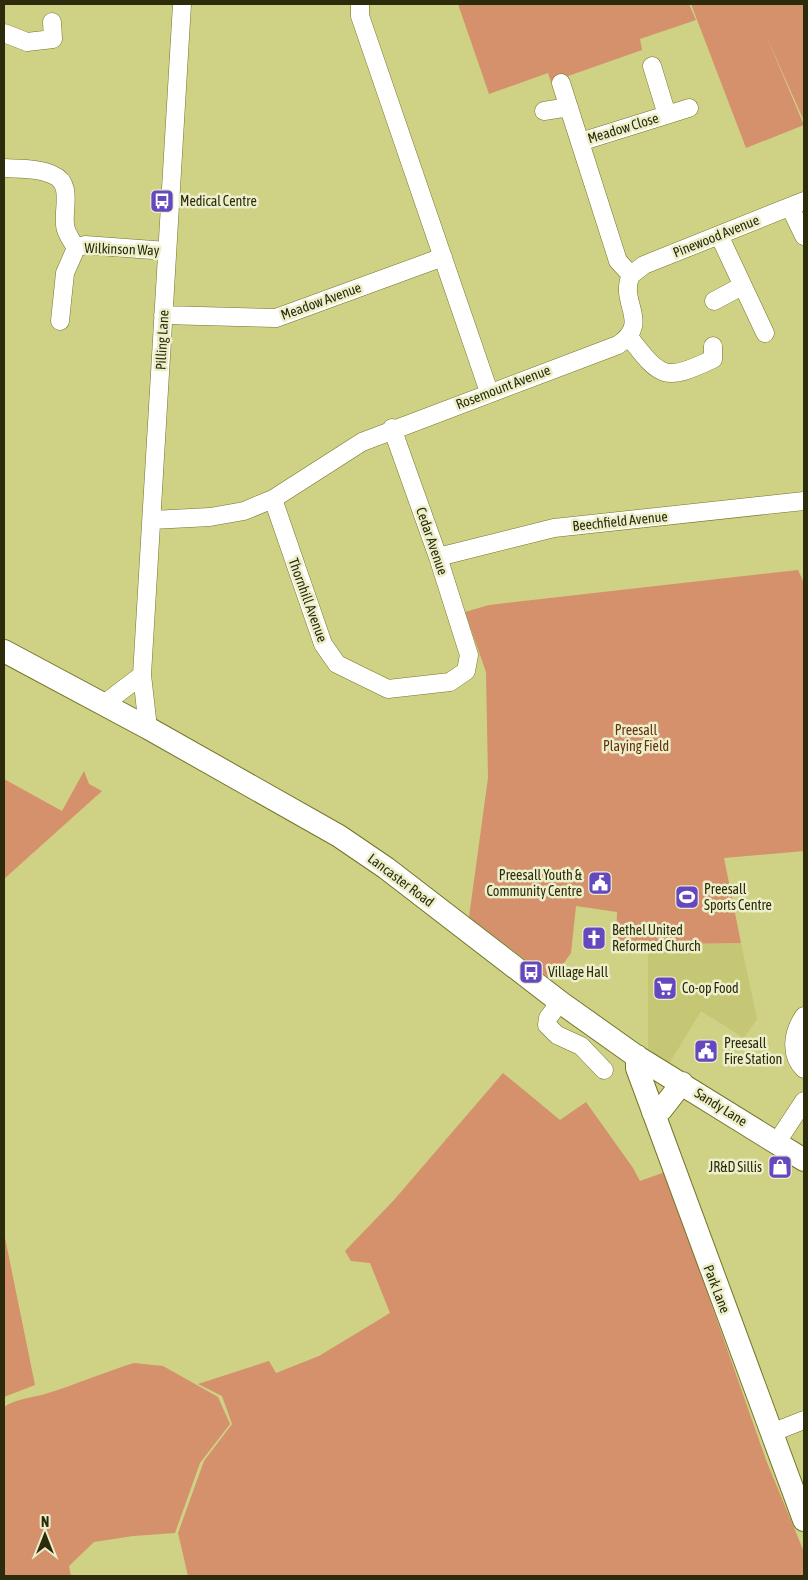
<svg xmlns="http://www.w3.org/2000/svg" width="808" height="1580" font-family="'Asap Condensed',sans-serif">
  <style>
    .built { fill: #c5c774 }
    .green { fill: #d4916b }
    .lines { fill: none; stroke-linecap: round; stroke-linejoin: round }
    .minor-casing { stroke: #747529; stroke-width: 19 }
    .major-casing { stroke: #747529; stroke-width: 24 }
    .minor { stroke: #fff; stroke-width: 18 }
    .major { stroke: #fff; stroke-width: 22 }
    .labels { text-anchor: middle; dominant-baseline: central; stroke-width: 5; stroke-linejoin: round; paint-order: stroke }
    .street-label { font-size: 14px; fill: #2c2c0d; stroke: #edefca }
    .poi-label { font-size: 14px; fill: #2c2c0d; stroke: #edefca; text-anchor: start }
    .park-label { font-size: 14px; fill: #643211; stroke: #edefca }
  </style>
  <rect width="100%" height="100%" fill="#cfd185"/>
  <path class="built" d="M 741,943 L 757,1019 L 744,1038 L 701,1011 L 669,1064 L 648,1052 L 648,945 Z"/>
  <path class="green" d="M 458,4 L 689,4 L 696,20 L 640,39 L 642,50 L 551,82 L 548,73 L 489,94 Z
    M 691,4 L 804,4 L 804,121 L 765,33 L 804,125 L 746,148 Z
    M 798,570 L 804,583 L 804,851 L 724,858 L 741,943 L 616,945 L 617,912 L 576,906 L 571,953 L 552,980 L 469,917 L 488,778 L 486,672 L 465,612 L 489,605 Z
    M 84,771 L 89,784 L 102,791 L 4,879 L 4,779 L 62,811 Z
    M 503,1073 L 560,1120 L 586,1102 L 633,1168 L 640,1181 L 665,1172 L 766,1460 L 804,1552 L 804,1576 L 188,1576 L 178,1533 L 204,1461 L 232,1424 L 222,1396 L 198,1384 L 269,1361 L 276,1373 L 319,1356 L 390,1313 L 370,1263 L 351,1261 L 345,1251 L 394,1200 Z
    M 4,1233 L 35,1385 L 4,1397 Z
    M 134,1363 L 163,1366 L 218,1397 L 230,1424 L 200,1463 L 175,1533 L 133,1536 L 94,1542 L 69,1566 L 71,1576 L 4,1576 L 4,1407 C 15,1399 31,1398 45,1394 C 75,1385 104,1372 134,1363 Z"/>
  <g class="lines">
    <g class="minor-casing">
      <path id="minor" d="M 360,4 L 360,16 L 489,392
        M 4,33 L 27,42 L 53,39 L 52,22
        M 652,66 L 667,115
        M 544,111 L 569,107
        M 580,142 L 689,108
        M 4,168 C 20,169 39,168 53,175 C 73,183 63,208 65,224 C 65,232 72,241 76,248
        M 790,207 L 804,236
        M 719,235 L 765,333
        M 76,248 L 85,245 L 167,251
        M 631,275 L 644,265 L 804,201
        M 714,301 L 742,286
        M 163,315 L 276,318 L 443,257
        M 60,321 L 65,273 L 76,248
        M 629,337 C 661,378 664,382 713,359 L 713,346
        M 273,499 L 323,644 L 337,664 L 388,689 L 450,682 L 466,671 L 469,655 L 438,557 L 392,428
        M 152,520 L 210,517 L 244,511 L 273,499 L 362,442 L 618,345 C 652,322 618,303 631,275 L 618,261 L 561,83
        M 438,557 L 554,528 L 804,501
        M 104,704 L 142,675
        M 148,728 L 142,675 L 182,4
        M 560,1002 L 548,1018 L 547,1025 L 557,1035 L 581,1046 L 604,1070
        M 804,1016 C 793,1032 789,1054 804,1069
        M 777,1142 L 804,1101
        M 771,1433 L 804,1420"/>
    </g>
    <g class="major-casing">
      <path id="major" d="M 4,651 L 148,728 L 339,836 L 386,868 L 560,1002 L 636,1056 L 804,1160
        M 637,1056 L 637,1068 L 804,1520
        M 653,1112 L 661,1110 L 682,1083"/>
    </g>
    <use href="#minor" class="minor"/>
    <use href="#major" class="major"/>
  </g>
  <defs>
    <g id="bus-square" transform="scale(1.25)"><rect x="-9" y="-9" width="18" height="18" rx="4" fill="#6547bf" stroke="#edefca"/><path d="M-5-6H5V4H4V6H2V4H-2V6H-4V4H-5ZM-3.5-4V0h7V-4ZM-3.5 1.2v1.5H-2V1.2ZM2 1.2v1.5H3.5V1.2Z" fill="#fff"/></g>
    <g id="civic-square" transform="scale(1.25)"><rect x="-9" y="-9" width="18" height="18" rx="4" fill="#6547bf" stroke="#edefca"/><path d="M-.6-6.5H3V-4.5H.6V-3L4-1V1h2V6H-6V1h2V-1L-.6-3ZM-1.2 2.5V6h2.4V2.5Z" fill="#fff"/></g>
    <g id="stadium-square" transform="scale(1.25)"><rect x="-9" y="-9" width="18" height="18" rx="4" fill="#6547bf" stroke="#edefca"/><path d="M0-5a6.5 5 0 1 0 0 10a6.5 5 0 1 0 0-10ZM-3.5-1.8h7v3.6h-7Z" fill="#fff"/></g>
    <g id="church-square" transform="scale(1.25)"><rect x="-9" y="-9" width="18" height="18" rx="4" fill="#6547bf" stroke="#edefca"/><path d="M-1.2-6h2.4v3.5h3.3v2.4h-3.3V6h-2.4V-.1h-3.3v-2.4h3.3Z" fill="#fff"/></g>
    <g id="supermarket-square" transform="scale(1.25)"><rect x="-9" y="-9" width="18" height="18" rx="4" fill="#6547bf" stroke="#edefca"/><path d="M-6-5.5h2.5l.6 2H6L4.5 2H-2.5L-4.4-4H-6ZM-1.5 3.2a1.3 1.3 0 1 0 .1 0ZM3 3.2a1.3 1.3 0 1 0 .1 0Z" fill="#fff"/></g>
    <g id="shop-square" transform="scale(1.25)"><rect x="-9" y="-9" width="18" height="18" rx="4" fill="#6547bf" stroke="#edefca"/><path d="M-5-2.5h2.3a2.7 3.5 0 0 1 5.4 0H5L5.5 6h-11ZM-1.5-2.5h3a1.5 2.3 0 0 0-3 0Z" fill="#fff"/></g>
  </defs>
  <g fill-rule="evenodd">
    <use href="#bus-square" x="162" y="201"/>
    <use href="#civic-square" x="600" y="883"/>
    <use href="#stadium-square" x="687" y="897"/>
    <use href="#church-square" x="594" y="938"/>
    <use href="#bus-square" x="531" y="972"/>
    <use href="#supermarket-square" x="665" y="988"/>
    <use href="#civic-square" x="706" y="1051"/>
    <use href="#shop-square" x="780" y="1167"/>
  </g>
  <g class="labels">
    <g class="street-label">
      <text transform="translate(623 128) rotate(-17)">Meadow Close</text>
      <text transform="translate(716 236) rotate(-22)">Pinewood Avenue</text>
      <text transform="translate(122 249) rotate(2)">Wilkinson Way</text>
      <text transform="translate(321 301) rotate(-20)">Meadow Avenue</text>
      <text transform="translate(162 340) rotate(-87)">Pilling Lane</text>
      <text transform="translate(503 387) rotate(-21)">Rosemount Avenue</text>
      <text transform="translate(620 521) rotate(-6)">Beechfield Avenue</text>
      <text transform="translate(432 541) rotate(71)">Cedar Avenue</text>
      <text transform="translate(308 600) rotate(70)">Thornhill Avenue</text>
      <text transform="translate(401 880) rotate(37)">Lancaster Road</text>
      <text transform="translate(721 1107) rotate(32)">Sandy Lane</text>
      <text transform="translate(717 1289) rotate(69)">Park Lane</text>
    </g>
    <g class="poi-label">
      <text x="180" y="201">Medical Centre</text>
      <text x="582" y="875" text-anchor="end">Preesall Youth &amp;<tspan x="582" dy="16">Community Centre</tspan></text>
      <text x="704" y="889">Preesall<tspan x="704" dy="16">Sports Centre</tspan></text>
      <text x="612" y="930">Bethel United<tspan x="612" dy="16">Reformed Church</tspan></text>
      <text x="548" y="972">Village Hall</text>
      <text x="682" y="988">Co-op Food</text>
      <text x="724" y="1043">Preesall<tspan x="724" dy="16">Fire Station</tspan></text>
      <text x="762" y="1167" text-anchor="end">JR&amp;D Sillis</text>
    </g>
    <g class="park-label">
      <text x="636" y="730">Preesall<tspan x="636" dy="16">Playing Field</tspan></text>
    </g>
  </g>
  <rect width="808" height="1580" fill="none" stroke="#2c2c0d" stroke-width="10"/>
  <g transform="translate(45 1535)" stroke="#edefca" stroke-width="4" paint-order="stroke">
  <path d="M0-4L9 19L0 12L-9 19Z" fill="#2c2c0d"/>
  <text y="-8" font-size="14" font-weight="bold" text-anchor="middle" fill="#2c2c0d">N</text>
  </g>
</svg>
